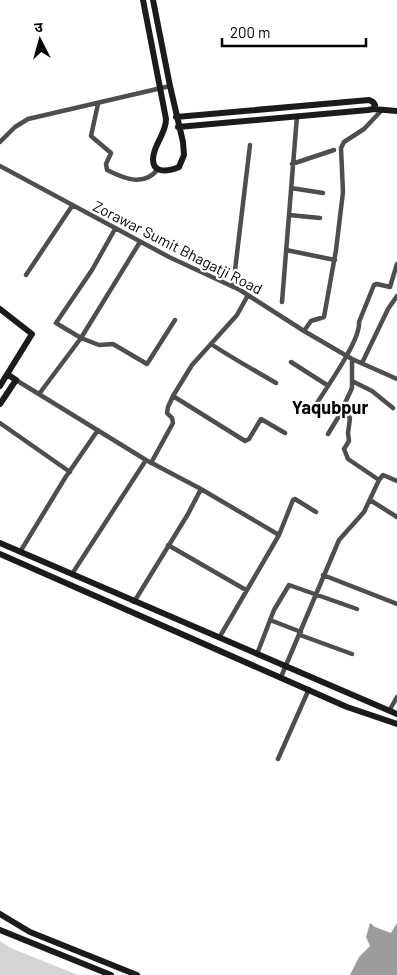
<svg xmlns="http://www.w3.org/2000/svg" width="397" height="975" font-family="Barlow,'Noto Sans Devanagari',sans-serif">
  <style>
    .green { fill: #d5d5d5 }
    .water { fill: #9c9c9c }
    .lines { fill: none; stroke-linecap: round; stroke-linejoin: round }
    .street { stroke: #4e4e4e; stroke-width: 4.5 }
    .secondary { stroke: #1b1b1b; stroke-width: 6 }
    .labels { text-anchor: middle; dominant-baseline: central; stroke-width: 4.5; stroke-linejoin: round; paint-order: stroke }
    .street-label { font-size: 15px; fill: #000; stroke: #fff }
    .quarter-label { font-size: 18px; font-weight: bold; fill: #000; stroke: #fff }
  </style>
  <rect width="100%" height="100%" fill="#fff"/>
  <path class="green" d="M 0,941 L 13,949 L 78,975 L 0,975 Z"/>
  <path class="water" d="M 370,923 L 375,927 L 391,933 L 397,923 L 397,975 L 350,975 L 359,957 L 370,946 L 366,937 Z"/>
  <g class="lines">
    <path class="street" d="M 98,104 L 91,136 L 111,153 L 106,164 L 107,170 C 125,179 144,187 158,169
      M 0,142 L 15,127 L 28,119 L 170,86
      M 292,164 L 334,150
      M 0,166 L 169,257 L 240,290 L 304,331 L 352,359 L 397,379
      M 291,188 L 323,193
      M 289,215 L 320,218
      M 115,229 L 92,270 L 56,323 L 81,338 L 99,345 L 113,344 L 147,364 L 175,320
      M 286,250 L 335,260
      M 26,275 L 72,206
      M 233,287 L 250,145
      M 282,302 L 297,116
      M 304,331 L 311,321 L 324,317 L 336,250 L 343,192 L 341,148 L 344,142 L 364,129 L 381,111
      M 211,344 C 232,358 254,370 276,383
      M 291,362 L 327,385
      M 362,363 L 388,309 L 397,296
      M 16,380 L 146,460 L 201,489 L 279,535
      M 352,381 L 372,391 L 393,408
      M 39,394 L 81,338 L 140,242
      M 173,396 L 245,441 L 249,439 L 261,419 L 285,433
      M 312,411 C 323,392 361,341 359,322 L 374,285 L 377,284 L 390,287 L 397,264
      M 0,423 L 70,472
      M 328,434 L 339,416 L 352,388 L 352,359
      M 151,463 L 173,423 L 172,418 L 167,413 L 168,407 L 173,396 L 192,365 L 237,315 L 248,295
      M 379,480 L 383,475 L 397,481
      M 370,500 L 397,517
      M 168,545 L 246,590
      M 20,552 L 65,478 L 98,430
      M 72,574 L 146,460
      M 323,575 L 397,604
      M 134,602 L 188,514 L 201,489
      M 270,620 L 301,632
      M 300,635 L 352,654
      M 219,638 L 279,535 L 293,500 L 295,499 L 316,512
      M 257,654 L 274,610 L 289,585 L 357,609
      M 281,677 L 339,540 L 364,512 L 379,480 L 348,459 L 344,449 L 349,441 L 348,433 L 350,418 L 343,409
      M 389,711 L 397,697
      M 278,759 L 309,689"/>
    <path class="secondary" d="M 143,0 L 166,119 C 166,132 157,141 154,153 C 149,173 165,173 179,167 L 184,155 L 183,142 L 170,86 L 153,0
      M 373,109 L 397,111
      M 176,117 L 369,100 L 373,102 L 375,105 L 373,109 L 368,110 L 178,127
      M 0,309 L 32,334 L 6,376
      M 0,386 L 6,376 L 10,376 L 16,380 L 0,404
      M 0,543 L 397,714
      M 0,554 L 347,707 L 397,724
      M 0,914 L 30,932 L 137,975
      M 0,930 L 111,975"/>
  </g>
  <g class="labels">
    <g class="street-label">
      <text transform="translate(178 247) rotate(27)">Zorawar Sumit Bhagatji Road</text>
    </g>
    <g class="quarter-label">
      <text x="330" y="407">Yaqubpur</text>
    </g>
  </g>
  <g transform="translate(40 40) rotate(354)" stroke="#ffffff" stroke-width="4" paint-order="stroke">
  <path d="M0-4L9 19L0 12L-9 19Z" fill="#000000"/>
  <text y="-8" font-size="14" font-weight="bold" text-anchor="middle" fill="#000000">उ</text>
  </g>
  <path d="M222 38v8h144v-8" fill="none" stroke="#000000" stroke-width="2.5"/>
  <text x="230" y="38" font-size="15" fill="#000000" stroke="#ffffff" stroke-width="4" paint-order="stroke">200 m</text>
</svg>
